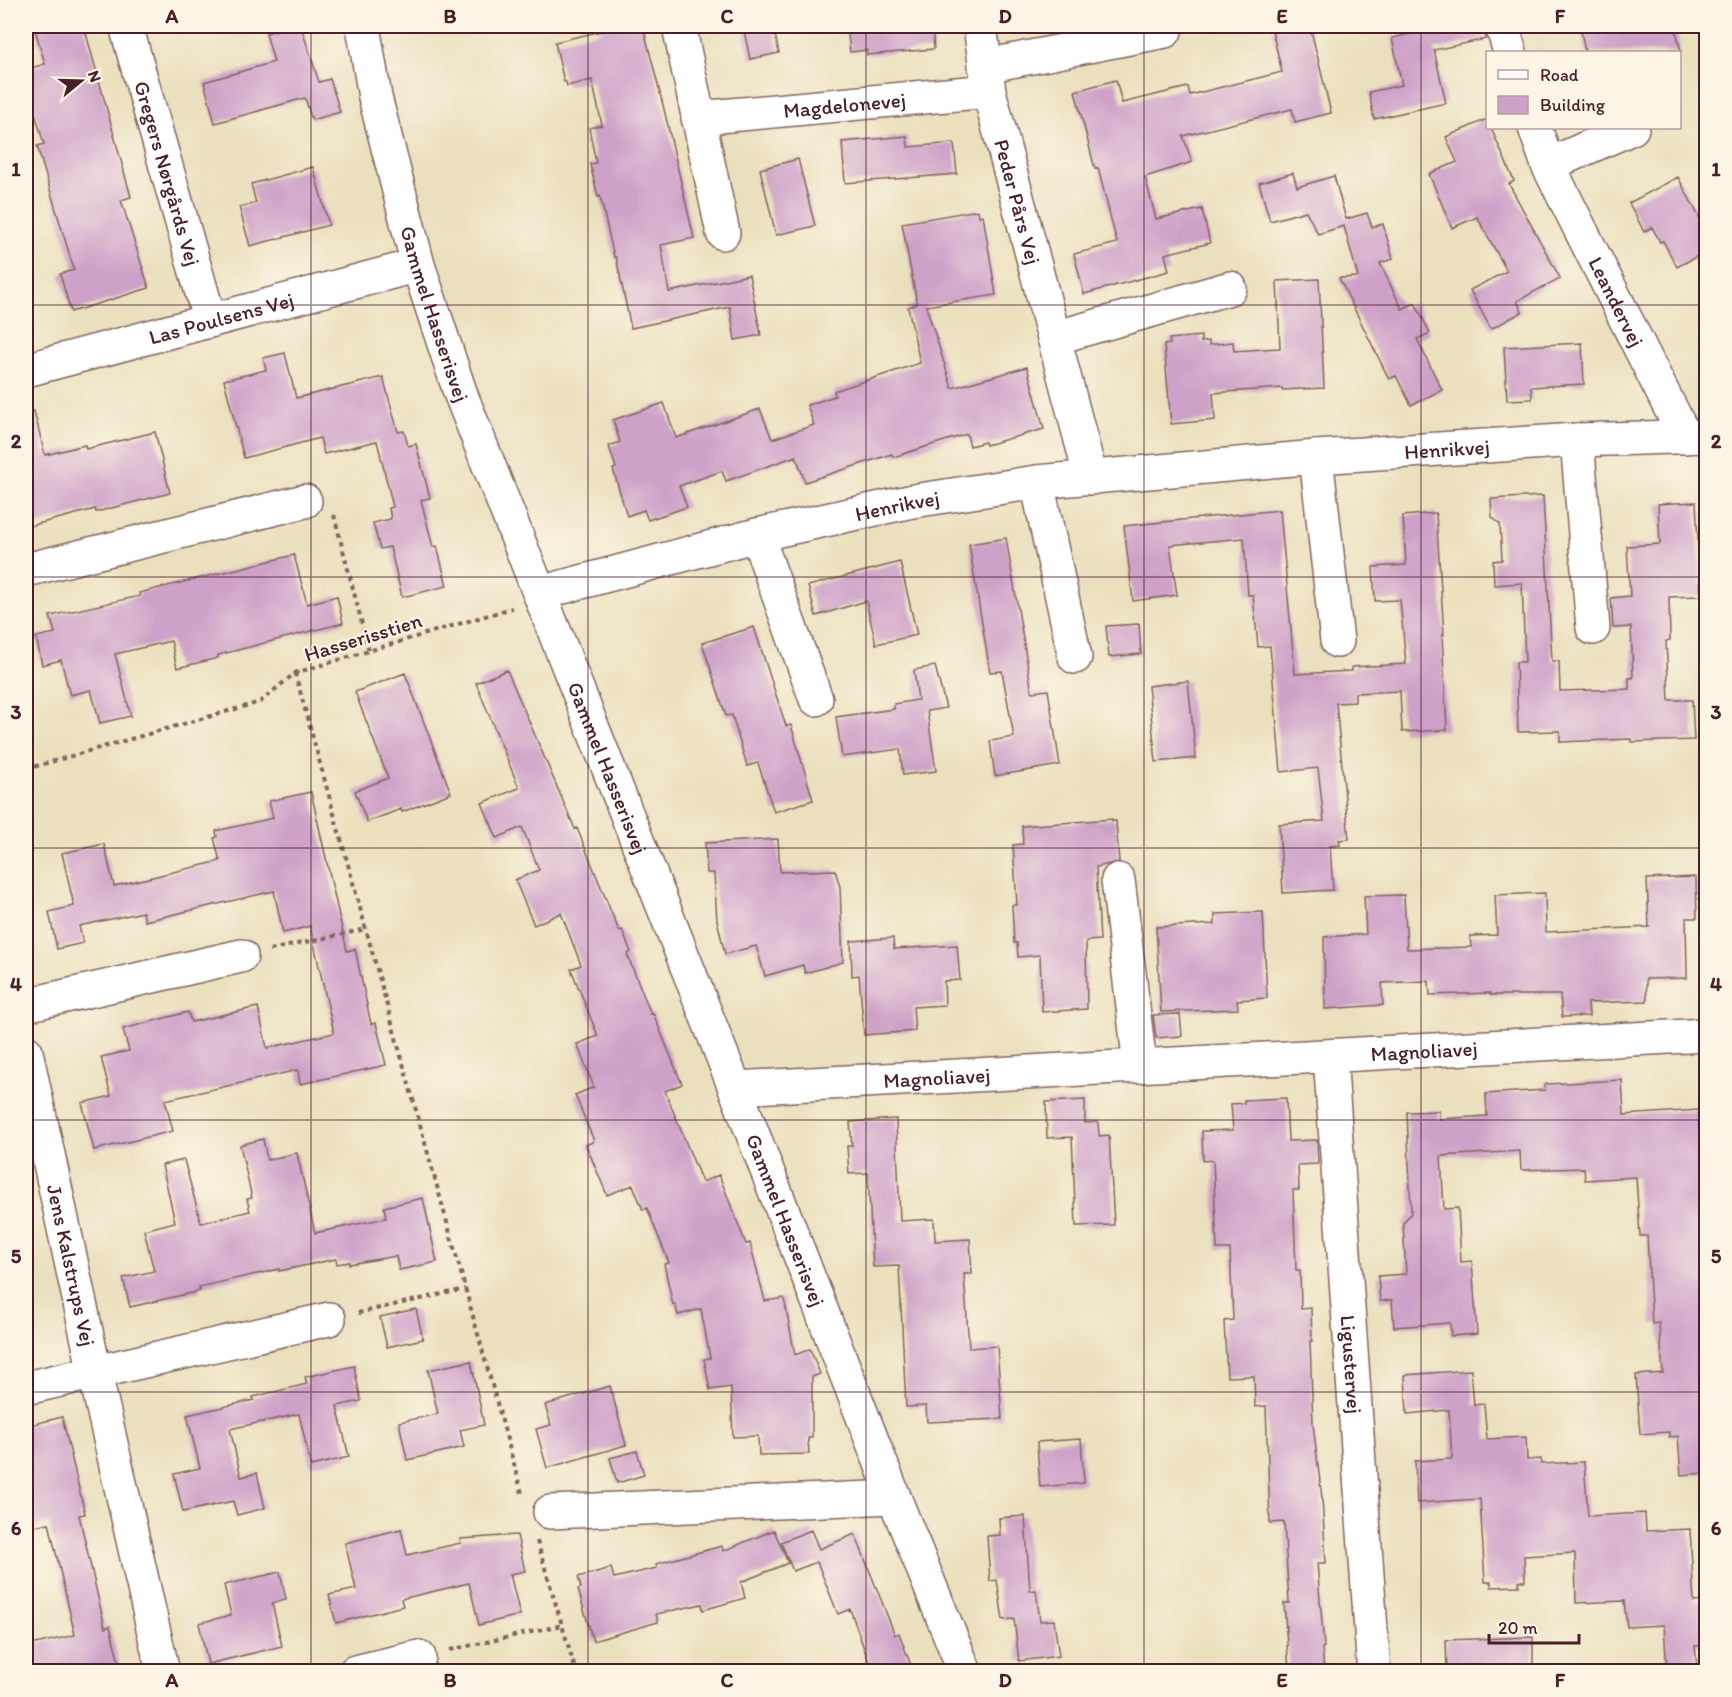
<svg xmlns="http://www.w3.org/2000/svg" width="1732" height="1697" font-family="Itim,sans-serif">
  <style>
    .building { fill: #cda1c8 }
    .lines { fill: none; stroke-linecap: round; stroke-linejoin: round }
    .minor-casing { stroke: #82635e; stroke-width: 36 }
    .path { stroke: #82635e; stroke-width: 4; stroke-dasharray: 4.5 4.5; stroke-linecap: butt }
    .minor { stroke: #fff; stroke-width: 33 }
    .grid { fill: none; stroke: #4a1f2b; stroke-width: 1.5; stroke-opacity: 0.55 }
    .labels { text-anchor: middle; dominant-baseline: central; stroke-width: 4.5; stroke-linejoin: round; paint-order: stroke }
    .street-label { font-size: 21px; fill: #4a1f2b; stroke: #fcf5e5 }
    .neatline { fill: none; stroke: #4a1f2b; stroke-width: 2 }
    .grid-label { font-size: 20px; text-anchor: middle; font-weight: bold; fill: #4a1f2b }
  </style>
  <rect width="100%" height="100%" fill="#fcf5e5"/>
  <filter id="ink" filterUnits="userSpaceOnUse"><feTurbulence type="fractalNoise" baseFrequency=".0167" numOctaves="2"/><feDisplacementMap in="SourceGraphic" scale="12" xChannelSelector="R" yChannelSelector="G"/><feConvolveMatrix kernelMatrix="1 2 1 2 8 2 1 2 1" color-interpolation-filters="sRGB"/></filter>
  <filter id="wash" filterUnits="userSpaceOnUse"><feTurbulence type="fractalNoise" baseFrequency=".008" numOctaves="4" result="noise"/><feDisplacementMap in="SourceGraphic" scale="24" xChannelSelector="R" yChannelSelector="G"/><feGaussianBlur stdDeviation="1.35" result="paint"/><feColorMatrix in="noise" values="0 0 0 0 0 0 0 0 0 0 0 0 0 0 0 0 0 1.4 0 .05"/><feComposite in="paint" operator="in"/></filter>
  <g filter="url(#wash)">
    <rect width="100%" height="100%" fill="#eae0be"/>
    <g id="blocks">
      <path class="building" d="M 34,26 L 84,26 L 131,197 L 121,200 L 149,288 L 71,312 L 60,274 L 74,270 L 37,146 L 44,144 L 26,83 L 31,82 L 27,69 L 45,64 Z
        M 292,26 L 301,26 L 319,82 L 330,79 L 340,112 L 312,120 L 305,98 L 215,123 L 204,82 L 274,62 L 266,33 Z
        M 600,26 L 643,26 L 664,109 L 694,238 L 661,245 L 669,292 L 749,275 L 761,335 L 735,340 L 730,307 L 631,328 L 616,257 L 614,257 L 600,196 L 598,197 L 590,164 L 596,163 L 589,128 L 602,125 L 592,80 L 567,86 L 566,82 L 564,82 L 555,42 L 602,31 Z
        M 743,26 L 773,26 L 779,53 L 750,59 Z
        M 847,26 L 932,26 L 934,49 L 867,55 L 867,50 L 850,52 Z
        M 1288,26 L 1310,26 L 1331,113 L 1295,122 L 1292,109 L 1183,136 L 1192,162 L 1145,177 L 1156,219 L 1202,209 L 1210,243 L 1165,254 L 1169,271 L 1084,294 L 1074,254 L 1117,243 L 1098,168 L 1095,169 L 1075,91 L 1116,80 L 1122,103 L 1188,87 L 1190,95 L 1282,72 L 1272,30 Z
        M 1427,26 L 1484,26 L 1486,39 L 1434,50 L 1446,103 L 1374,119 L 1369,92 L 1402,85 L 1392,38 L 1428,30 Z
        M 1580,26 L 1675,26 L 1681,52 L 1585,52 Z
        M 1487,119 L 1488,128 L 1491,128 L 1514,181 L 1509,184 L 1560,278 L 1517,301 L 1522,312 L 1491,329 L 1470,290 L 1507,271 L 1477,217 L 1452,228 L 1429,174 L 1457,162 L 1446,137 Z
        M 907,136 L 908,147 L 954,143 L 957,174 L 845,183 L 842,142 Z
        M 798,159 L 815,226 L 776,235 L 760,169 Z
        M 313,167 L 329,225 L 250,246 L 239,207 L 256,203 L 251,184 Z
        M 1293,173 L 1297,187 L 1334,176 L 1346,219 L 1367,213 L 1372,227 L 1383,224 L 1393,259 L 1380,263 L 1402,309 L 1415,303 L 1430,333 L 1417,339 L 1442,390 L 1411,405 L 1396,376 L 1389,379 L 1339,278 L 1358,277 L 1344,226 L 1318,234 L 1306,211 L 1270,221 L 1259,183 Z
        M 1678,177 L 1707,232 L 1707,251 L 1677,267 L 1663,241 L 1660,242 L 1652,227 L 1644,232 L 1629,203 Z
        M 978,210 L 979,216 L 983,215 L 996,295 L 926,306 L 952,388 L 1027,367 L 1044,429 L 986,445 L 985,442 L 970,446 L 967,434 L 893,457 L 892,454 L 805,482 L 796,456 L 726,481 L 722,471 L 679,486 L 687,507 L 648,520 L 644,510 L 627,516 L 613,469 L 616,468 L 609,446 L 620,442 L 613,420 L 664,403 L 676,438 L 760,409 L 772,439 L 814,425 L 807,405 L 835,396 L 834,391 L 920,363 L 908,307 L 917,304 L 902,223 Z
        M 1319,279 L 1324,388 L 1282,390 L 1282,388 L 1213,393 L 1215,420 L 1171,424 L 1164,345 L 1170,344 L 1169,339 L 1201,336 L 1201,342 L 1209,341 L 1209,345 L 1233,342 L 1234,351 L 1280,348 L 1277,281 Z
        M 1582,343 L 1584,384 L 1531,387 L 1532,399 L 1507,400 L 1504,347 Z
        M 285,353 L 296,398 L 383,377 L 398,432 L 404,431 L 408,446 L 416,444 L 430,498 L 421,500 L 433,547 L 437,546 L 447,586 L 402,597 L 390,547 L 380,549 L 373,523 L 391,519 L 389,508 L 393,507 L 377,441 L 324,454 L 320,438 L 244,458 L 224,380 L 266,370 L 263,358 Z
        M 34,411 L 45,455 L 85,445 L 86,449 L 155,432 L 170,493 L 96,512 L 95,509 L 26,527 L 26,412 Z
        M 1543,496 L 1552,661 L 1559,661 L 1560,691 L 1629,689 L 1629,678 L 1633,678 L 1631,627 L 1613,628 L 1611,598 L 1630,596 L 1627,546 L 1660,544 L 1658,504 L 1696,502 L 1701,596 L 1669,597 L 1670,640 L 1666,641 L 1669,700 L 1692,700 L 1694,740 L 1631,742 L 1631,739 L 1560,742 L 1560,731 L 1518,732 L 1516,662 L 1525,662 L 1522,583 L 1494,585 L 1493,561 L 1502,560 L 1500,524 L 1492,517 L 1491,499 Z
        M 1280,510 L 1295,674 L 1352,671 L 1352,667 L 1406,664 L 1400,600 L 1375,601 L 1373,567 L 1406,565 L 1403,516 L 1436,513 L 1444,635 L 1442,635 L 1447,730 L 1402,732 L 1400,691 L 1355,693 L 1355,702 L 1336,703 L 1349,839 L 1339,840 L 1340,845 L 1330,846 L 1333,890 L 1283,893 L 1279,824 L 1324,821 L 1318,768 L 1281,772 L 1270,646 L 1258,647 L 1253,595 L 1248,595 L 1244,538 L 1170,545 L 1177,595 L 1133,601 L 1124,526 Z
        M 1006,538 L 1032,692 L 1048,690 L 1060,765 L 995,776 L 990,741 L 1014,737 L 1002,671 L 990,672 L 969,544 Z
        M 294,555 L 307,604 L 337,596 L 343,623 L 218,655 L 218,658 L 177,668 L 171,641 L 115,654 L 131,716 L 100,723 L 91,690 L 70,695 L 61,660 L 42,665 L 36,637 L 55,633 L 50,616 L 140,596 L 139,593 Z
        M 900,562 L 917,635 L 876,644 L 866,601 L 816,616 L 808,586 Z
        M 1139,624 L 1141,654 L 1109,657 L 1106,626 Z
        M 754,627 L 786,726 L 791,725 L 813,800 L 774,812 L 758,763 L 747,766 L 732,715 L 726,716 L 702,643 Z
        M 935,666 L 946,708 L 927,711 L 936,771 L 903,775 L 900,749 L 842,757 L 836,717 L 894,709 L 894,704 L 918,700 L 914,670 Z
        M 507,670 L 575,829 L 577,828 L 619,931 L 622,930 L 631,952 L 627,954 L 651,1014 L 653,1013 L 682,1084 L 665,1091 L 702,1182 L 719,1175 L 746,1244 L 750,1243 L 765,1301 L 784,1298 L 795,1355 L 810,1349 L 820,1374 L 812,1377 L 812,1438 L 808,1438 L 809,1454 L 759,1455 L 758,1436 L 733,1437 L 731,1387 L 710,1390 L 704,1359 L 710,1358 L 701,1309 L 678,1315 L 675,1304 L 673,1305 L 664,1264 L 669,1263 L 647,1208 L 643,1210 L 633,1185 L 607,1195 L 586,1145 L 594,1141 L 575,1095 L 594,1087 L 577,1044 L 598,1036 L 571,969 L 581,965 L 561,913 L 534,925 L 515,880 L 539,870 L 522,827 L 497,838 L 482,803 L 519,788 L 476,683 Z
        M 405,673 L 451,793 L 402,812 L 401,809 L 367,822 L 355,791 L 388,778 L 355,692 Z
        M 1188,681 L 1196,758 L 1156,762 L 1148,686 Z
        M 311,792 L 347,951 L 355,949 L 371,1024 L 376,1023 L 386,1065 L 300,1084 L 298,1070 L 165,1100 L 173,1131 L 94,1150 L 82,1103 L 111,1096 L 101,1057 L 129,1051 L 123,1029 L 188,1012 L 191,1022 L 258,1007 L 267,1048 L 334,1033 L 310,926 L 283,933 L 274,891 L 145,921 L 143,912 L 79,926 L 83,943 L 57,949 L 49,912 L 74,906 L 62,853 L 104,844 L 114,886 L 220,861 L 214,838 L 217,837 L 216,831 L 273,818 L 269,801 Z
        M 1112,819 L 1112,821 L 1116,821 L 1119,862 L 1096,867 L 1100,940 L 1086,941 L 1087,1009 L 1042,1012 L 1040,955 L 1018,957 L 1017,943 L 1014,943 L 1012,905 L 1017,905 L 1013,845 L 1023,844 L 1022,826 Z
        M 778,839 L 780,872 L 835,870 L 840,887 L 843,962 L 805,973 L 803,965 L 765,976 L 756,946 L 725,954 L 717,920 L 714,873 L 707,873 L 705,843 Z
        M 1696,877 L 1697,918 L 1686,918 L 1687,978 L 1646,979 L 1647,1001 L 1588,1003 L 1589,1016 L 1562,1017 L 1560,995 L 1490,995 L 1490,993 L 1430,995 L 1429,981 L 1382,983 L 1383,1005 L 1325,1009 L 1324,937 L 1366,934 L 1364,896 L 1404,895 L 1407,949 L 1471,947 L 1470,936 L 1497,935 L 1495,895 L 1545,893 L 1546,932 L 1649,927 L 1647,879 Z
        M 1263,912 L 1267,998 L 1237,1000 L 1238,1009 L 1161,1012 L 1156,927 L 1215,924 L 1215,914 Z
        M 893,938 L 894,949 L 957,945 L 960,980 L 944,981 L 945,1005 L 913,1007 L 915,1031 L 864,1035 L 859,975 L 852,976 L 851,941 Z
        M 1180,1014 L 1182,1036 L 1156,1038 L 1153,1015 Z
        M 1622,1080 L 1624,1115 L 1698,1110 L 1699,1129 L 1702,1128 L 1707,1204 L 1707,1222 L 1704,1223 L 1707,1256 L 1707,1473 L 1681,1475 L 1678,1436 L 1669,1437 L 1669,1432 L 1640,1434 L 1636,1375 L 1663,1373 L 1659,1323 L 1652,1324 L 1647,1236 L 1640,1236 L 1636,1177 L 1585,1180 L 1584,1168 L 1521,1170 L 1520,1151 L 1441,1156 L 1444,1209 L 1458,1208 L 1461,1262 L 1472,1261 L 1477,1334 L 1451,1336 L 1450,1323 L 1394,1327 L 1392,1300 L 1380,1301 L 1378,1276 L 1406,1274 L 1403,1223 L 1411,1213 L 1407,1112 L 1439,1111 L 1439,1119 L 1487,1116 L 1486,1094 L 1545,1090 L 1544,1085 L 1547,1084 Z
        M 1286,1098 L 1288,1141 L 1317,1140 L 1318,1164 L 1298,1165 L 1299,1190 L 1293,1190 L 1296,1270 L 1300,1270 L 1301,1309 L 1311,1308 L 1312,1341 L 1310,1341 L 1313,1424 L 1322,1498 L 1326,1563 L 1317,1563 L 1324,1647 L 1322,1648 L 1324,1671 L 1289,1671 L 1284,1603 L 1289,1603 L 1284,1522 L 1270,1523 L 1266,1406 L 1255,1407 L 1254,1376 L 1227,1377 L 1224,1321 L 1233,1320 L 1230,1249 L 1217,1249 L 1213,1160 L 1203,1161 L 1202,1131 L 1233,1130 L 1231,1104 L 1244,1103 L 1244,1100 Z
        M 1085,1100 L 1085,1123 L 1098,1122 L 1099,1136 L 1109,1135 L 1114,1225 L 1076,1226 L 1072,1137 L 1047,1138 L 1046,1102 Z
        M 896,1119 L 900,1221 L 934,1219 L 935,1241 L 970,1239 L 972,1274 L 964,1274 L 969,1348 L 997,1346 L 1002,1419 L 927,1422 L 926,1406 L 906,1407 L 899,1266 L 873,1267 L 868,1173 L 849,1174 L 847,1146 L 852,1146 L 850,1122 Z
        M 263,1139 L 267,1160 L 297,1153 L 315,1233 L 386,1218 L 384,1207 L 423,1198 L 437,1262 L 399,1270 L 396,1256 L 349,1264 L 349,1262 L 337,1264 L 336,1259 L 279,1271 L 279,1269 L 199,1287 L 200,1291 L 130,1307 L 123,1278 L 154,1271 L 144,1230 L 175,1222 L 162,1165 L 184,1160 L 201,1223 L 250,1211 L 247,1199 L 252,1198 L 240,1145 Z
        M 416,1309 L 423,1339 L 387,1347 L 380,1317 Z
        M 471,1361 L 484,1425 L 460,1430 L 464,1447 L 407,1460 L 399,1422 L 438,1414 L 428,1370 Z
        M 354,1366 L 361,1401 L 337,1406 L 349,1457 L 311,1466 L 299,1414 L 230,1429 L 241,1477 L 257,1473 L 265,1508 L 237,1515 L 233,1501 L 183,1512 L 174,1474 L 200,1468 L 187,1415 L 254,1400 L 253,1397 L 307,1384 L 305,1377 Z
        M 1471,1370 L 1474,1405 L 1484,1404 L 1487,1439 L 1526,1437 L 1527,1460 L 1541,1459 L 1541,1464 L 1584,1462 L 1588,1516 L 1645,1513 L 1646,1531 L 1690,1529 L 1694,1602 L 1707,1601 L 1707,1645 L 1695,1646 L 1697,1668 L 1667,1671 L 1664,1625 L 1627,1627 L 1624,1601 L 1576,1603 L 1575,1553 L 1524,1556 L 1525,1581 L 1519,1581 L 1519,1586 L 1491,1587 L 1491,1582 L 1485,1582 L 1480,1499 L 1417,1503 L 1415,1461 L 1452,1459 L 1449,1410 L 1407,1414 L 1405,1375 Z
        M 610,1386 L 626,1445 L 547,1468 L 536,1429 L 551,1425 L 545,1405 Z
        M 62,1417 L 85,1514 L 79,1515 L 105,1628 L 110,1626 L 121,1671 L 26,1671 L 26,1646 L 75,1635 L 49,1523 L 26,1528 L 26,1426 Z
        M 1081,1439 L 1084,1483 L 1040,1487 L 1037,1442 Z
        M 637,1451 L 644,1475 L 617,1483 L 610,1458 Z
        M 1025,1516 L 1030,1591 L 1036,1590 L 1040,1621 L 1054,1620 L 1059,1656 L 1019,1661 L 1014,1619 L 1003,1620 L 997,1580 L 990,1581 L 987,1536 L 1000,1535 L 999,1518 Z
        M 401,1529 L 407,1555 L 461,1543 L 460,1539 L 517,1535 L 525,1571 L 510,1574 L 520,1615 L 479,1625 L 469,1583 L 401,1599 L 403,1606 L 336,1623 L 329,1595 L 356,1589 L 345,1543 Z
        M 774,1530 L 788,1563 L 741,1582 L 745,1598 L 703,1610 L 702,1604 L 656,1614 L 658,1622 L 593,1641 L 578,1589 L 581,1588 L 578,1577 L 611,1568 L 614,1578 L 657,1568 L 656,1564 L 722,1546 L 723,1551 Z
        M 811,1530 L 819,1549 L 855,1534 L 895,1635 L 899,1633 L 913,1671 L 872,1671 L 850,1609 L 838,1614 L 817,1562 L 793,1571 L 781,1542 Z
        M 280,1572 L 286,1599 L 272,1603 L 282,1646 L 208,1664 L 199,1623 L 231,1615 L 224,1585 Z
        M 1533,1637 L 1533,1670 L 1447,1671 L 1446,1640 Z"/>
    </g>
  </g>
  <g filter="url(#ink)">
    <use href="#blocks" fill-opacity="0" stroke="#82635e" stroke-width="1.5"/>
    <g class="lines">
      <g class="minor-casing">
        <g id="minor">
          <path id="s1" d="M 126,26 L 210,321"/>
          <path id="s2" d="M 363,26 L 375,97 L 418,265 L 461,395 L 735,1088 L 894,1497 L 965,1672"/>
          <path d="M 679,26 L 723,233"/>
          <path id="s3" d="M 980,26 L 989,91 L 1091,478"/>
          <path d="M 1502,26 L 1510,52"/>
          <path d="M 985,66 L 1165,31"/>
          <path id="s4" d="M 698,118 L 989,91"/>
          <path id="s5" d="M 1535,128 L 1548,165 L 1685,437"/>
          <path d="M 1548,165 L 1632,128"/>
          <path d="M 1054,338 L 1230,288"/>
          <path id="s6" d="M 26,370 L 418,265"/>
          <path d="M 1577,440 L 1593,628"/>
          <path d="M 1316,457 L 1337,641"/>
          <path d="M 1037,482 L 1075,657"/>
          <path d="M 757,535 L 816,699"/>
          <path d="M 26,570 L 305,501"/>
          <path id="s7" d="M 540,593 L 757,535 L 913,501 L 1037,482 L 1316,457 L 1577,440 L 1706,436"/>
          <path d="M 1118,880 L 1140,1066"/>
          <path d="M 26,1005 L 241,956"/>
          <path id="s8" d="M 26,1052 L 95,1373 L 163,1672"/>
          <path id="s9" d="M 1330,1056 L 1374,1672"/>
          <path id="s10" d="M 735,1088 L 1706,1035"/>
          <path d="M 26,1388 L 329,1319"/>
          <path d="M 550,1512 L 894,1497"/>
          <path d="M 355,1672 L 419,1657"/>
        </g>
      </g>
      <path class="path" d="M 334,515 L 369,651
        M 295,673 L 523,1497
        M 26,769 L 260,702 L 295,673 L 512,608
        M 270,950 L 366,929
        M 358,1313 L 465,1289
        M 537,1541 L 576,1672
        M 450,1650 L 563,1625"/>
      <use href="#minor" class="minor"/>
    </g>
  </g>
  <path class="grid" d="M 311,26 L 311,1672M 588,26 L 588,1672M 866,26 L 866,1672M 1144,26 L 1144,1672M 1421,26 L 1421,1672M 26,305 L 1706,305M 26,577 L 1706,577M 26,848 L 1706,848M 26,1120 L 1706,1120M 26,1392 L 1706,1392"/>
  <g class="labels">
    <g class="street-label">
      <text stroke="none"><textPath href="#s4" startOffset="147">Magdelonevej</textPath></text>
      <text stroke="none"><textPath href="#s1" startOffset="153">Gregers Nørgårds Vej</textPath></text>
      <text stroke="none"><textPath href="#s3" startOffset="180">Peder Pårs Vej</textPath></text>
      <text stroke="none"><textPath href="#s5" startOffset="192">Leandervej</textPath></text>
      <text stroke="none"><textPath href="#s2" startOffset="297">Gammel Hasserisvej</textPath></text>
      <text stroke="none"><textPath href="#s6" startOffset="202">Las Poulsens Vej</textPath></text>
      <text stroke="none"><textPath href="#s7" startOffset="921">Henrikvej</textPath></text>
      <text stroke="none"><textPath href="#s7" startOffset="368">Henrikvej</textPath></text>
      <text transform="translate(363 637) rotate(-17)">Hasserisstien</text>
      <text stroke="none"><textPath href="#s2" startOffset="783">Gammel Hasserisvej</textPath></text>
      <text stroke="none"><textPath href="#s10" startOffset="690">Magnoliavej</textPath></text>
      <text stroke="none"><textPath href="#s10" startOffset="202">Magnoliavej</textPath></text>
      <text stroke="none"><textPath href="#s2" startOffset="1269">Gammel Hasserisvej</textPath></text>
      <text stroke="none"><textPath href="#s8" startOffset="218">Jens Kalstrups Vej</textPath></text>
      <text stroke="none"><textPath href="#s9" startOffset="309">Ligustervej</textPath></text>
    </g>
  </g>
  <rect width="1732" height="1697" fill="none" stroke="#fcf5e5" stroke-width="66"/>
  <rect x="1486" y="51" width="195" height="78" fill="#fcf5e5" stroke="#b59f9b" stroke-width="1.5"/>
  <rect x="1498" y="70" width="30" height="9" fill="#ffffff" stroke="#b59f9b" stroke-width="1.5"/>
  <text x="1540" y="81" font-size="18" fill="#4a1f2b">Road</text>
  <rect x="1498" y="96" width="30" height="18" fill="#cda1c8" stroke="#b59f9b" stroke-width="1.5"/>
  <text x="1540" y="111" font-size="18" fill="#4a1f2b">Building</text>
  <g transform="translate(81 81) rotate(71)" stroke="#fcf5e5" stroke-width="4.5" paint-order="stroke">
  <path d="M0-4.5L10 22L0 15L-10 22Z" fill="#4a1f2b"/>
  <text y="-9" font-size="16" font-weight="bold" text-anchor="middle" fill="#4a1f2b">N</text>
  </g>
  <path d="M1489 1634v9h90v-9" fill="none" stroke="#4a1f2b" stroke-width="3"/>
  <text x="1498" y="1634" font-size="18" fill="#4a1f2b" stroke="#fcf5e5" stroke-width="4.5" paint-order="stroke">20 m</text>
  <rect x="33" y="33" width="1666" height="1631" class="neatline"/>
  <g class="grid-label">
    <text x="172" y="23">A</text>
    <text x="450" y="23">B</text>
    <text x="727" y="23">C</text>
    <text x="1005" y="23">D</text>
    <text x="1282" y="23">E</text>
    <text x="1560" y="23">F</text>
    <text x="16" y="176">1</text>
    <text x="1716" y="176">1</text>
    <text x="16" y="448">2</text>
    <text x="1716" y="448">2</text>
    <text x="16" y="719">3</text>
    <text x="1716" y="719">3</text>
    <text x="16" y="991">4</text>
    <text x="1716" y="991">4</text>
    <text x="16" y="1263">5</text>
    <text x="1716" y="1263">5</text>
    <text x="16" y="1535">6</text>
    <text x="1716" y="1535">6</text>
    <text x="172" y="1687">A</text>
    <text x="450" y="1687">B</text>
    <text x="727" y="1687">C</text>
    <text x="1005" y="1687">D</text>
    <text x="1282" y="1687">E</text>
    <text x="1560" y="1687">F</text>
  </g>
</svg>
